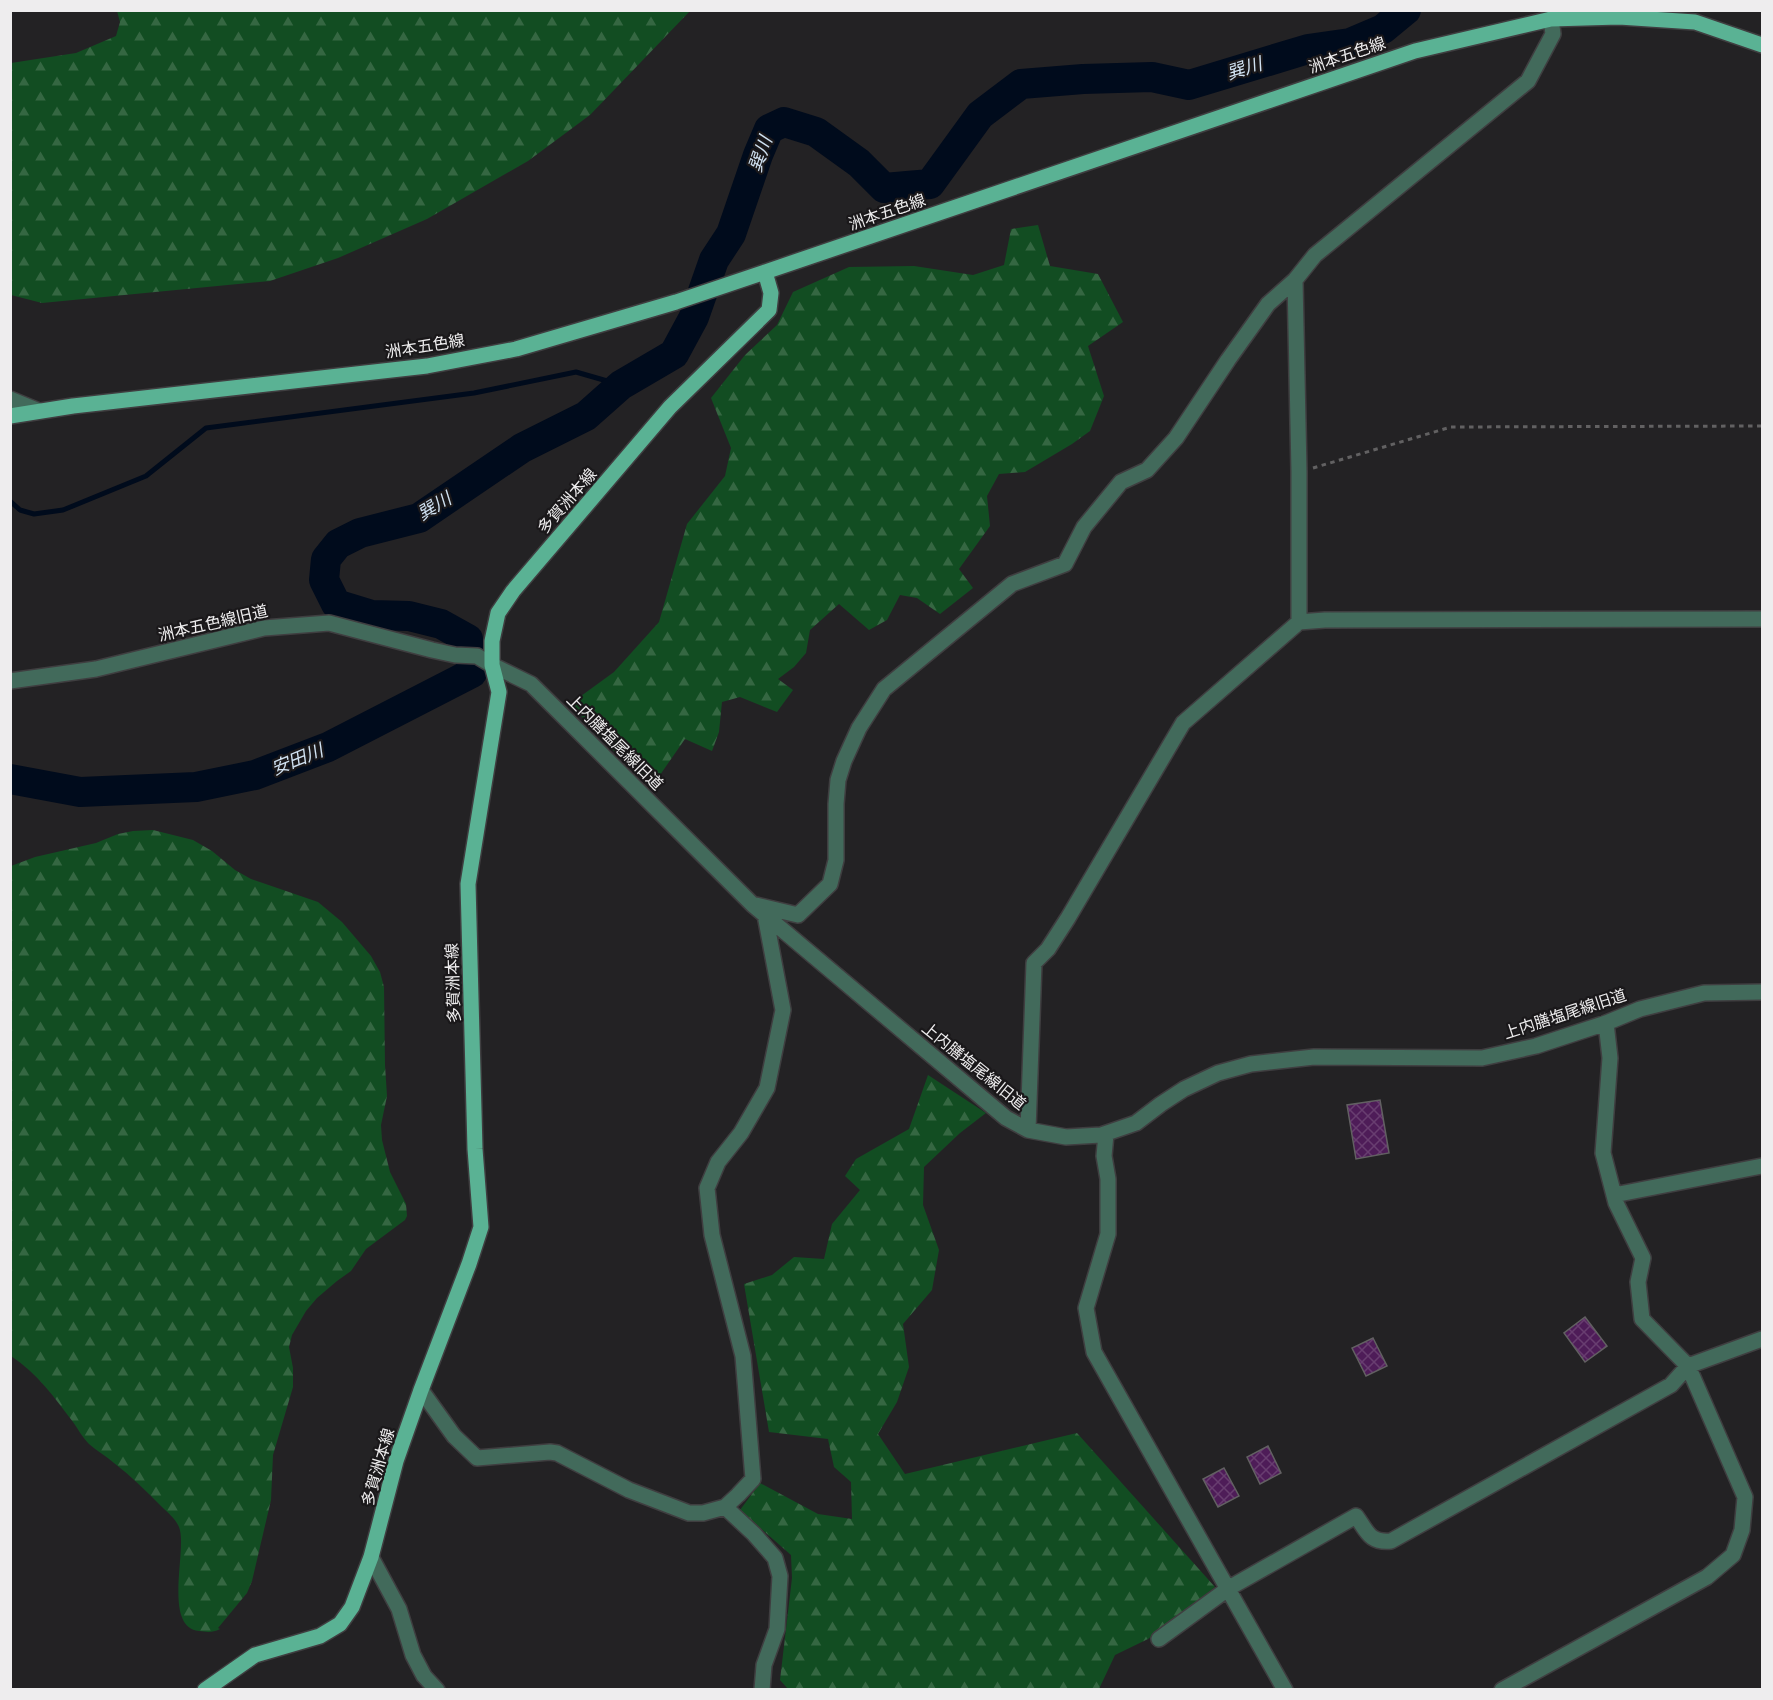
<svg xmlns="http://www.w3.org/2000/svg" width="1773" height="1700" font-family="'DejaVu Sans','Noto Sans JP',sans-serif">
  <style>
    .forest { fill: url(#forest-firs) }
    .lines { fill: none; stroke-linecap: round; stroke-linejoin: round }
    .stream { stroke: #000b1c; stroke-width: 5 }
    .river { stroke: #000b1c; stroke-width: 30 }
    .building { fill: url(#building-cross-hatch); stroke: #626062; stroke-width: 1.5 }
    .minor-casing { stroke: #3f3e40; stroke-width: 18 }
    .major-casing { stroke: #3f3e40; stroke-width: 18 }
    .path { stroke: #626162; stroke-width: 3; stroke-dasharray: 4.5 4.5; stroke-linecap: butt }
    .minor { stroke: #426a5b; stroke-width: 15 }
    .major { stroke: #5ab294; stroke-width: 15 }
    .labels { text-anchor: middle; dominant-baseline: central; stroke-width: 4.5; stroke-linejoin: round; paint-order: stroke }
    .street-label { font-size: 16px; fill: #eeedee; stroke: #1a181a }
    .water-label { font-size: 18px; font-style: italic; fill: #d1e2f2; stroke: #1a181a }
  </style>
  <defs>
    <pattern id="forest-firs" width="22" height="20" patternUnits="userSpaceOnUse" patternTransform="scale(1.5)"><rect width="22" height="20" fill="#124d22"/><path d="M5 1l3.5 6h-7zM16 11l3.5 6h-7z" fill="#356742"/></pattern>
    <pattern id="building-cross-hatch" width="8" height="8" patternUnits="userSpaceOnUse" patternTransform="scale(1.5)"><rect width="8" height="8" fill="#4e1c58"/><path d="M0 0l8 8M0 8l8-8" fill="none" stroke="#683d70"/></pattern>
  </defs>
  <rect width="100%" height="100%" fill="#232224"/>
  <path class="forest" d="M 117,11 L 117,10 L 690,11 L 590,115 L 528,161 L 427,219 L 338,258 L 270,281 L 42,303 L 11,295 L 11,63 L 76,53 L 116,36 L 120,22 Z
    M 1038,225 L 1050,266 L 1098,274 L 1123,322 L 1088,346 L 1104,396 L 1090,431 L 1072,444 L 1025,472 L 999,474 L 987,496 L 990,526 L 959,569 L 973,588 L 940,614 L 917,598 L 900,595 L 887,620 L 869,630 L 839,604 L 810,630 L 806,653 L 794,667 L 778,679 L 793,690 L 777,712 L 740,697 L 722,702 L 719,732 L 712,751 L 685,739 L 653,785 L 614,751 L 570,704 L 614,672 L 659,622 L 687,524 L 725,476 L 731,448 L 711,398 L 745,355 L 777,325 L 793,292 L 849,267 L 914,266 L 973,275 L 1004,265 L 1011,229 Z
    M 153,830 L 193,840 L 212,851 L 235,870 L 251,879 L 318,902 L 342,922 L 371,956 L 380,972 L 384,987 L 385,1065 L 387,1096 L 381,1125 L 382,1140 L 390,1172 L 406,1204 L 407,1216 L 405,1220 L 366,1249 L 351,1271 L 337,1281 L 317,1298 L 306,1311 L 292,1335 L 289,1347 L 293,1368 L 293,1387 L 273,1455 L 271,1500 L 252,1581 L 247,1593 L 218,1628 L 220,1629 C 212,1633 207,1632 199,1631 C 162,1627 188,1548 179,1527 C 175,1518 168,1513 161,1506 C 146,1491 131,1476 114,1463 C 106,1456 97,1451 89,1444 C 83,1438 78,1429 73,1422 C 54,1397 37,1373 11,1356 L 11,866 L 35,857 L 96,843 L 118,834 L 133,831 Z
    M 928,1075 L 986,1113 L 960,1133 L 924,1167 L 923,1205 L 939,1250 L 932,1290 L 903,1324 L 909,1367 L 897,1402 L 878,1434 L 905,1474 L 1077,1433 L 1215,1587 L 1148,1639 L 1115,1655 L 1099,1689 L 788,1689 L 780,1680 L 792,1578 L 791,1555 L 740,1510 L 760,1483 L 818,1514 L 852,1519 L 851,1482 L 834,1467 L 828,1439 L 769,1432 L 744,1284 L 772,1275 L 794,1257 L 824,1259 L 832,1224 L 860,1190 L 845,1176 L 856,1159 L 909,1129 Z"/>
  <g class="lines">
    <path class="stream" d="M 10,501 L 20,510 L 34,514 L 63,510 L 146,476 L 206,428 L 474,393 L 576,372 L 621,385"/>
    <path class="river" d="M 10,779 L 80,792 L 196,787 L 255,775 L 328,747 L 472,673 L 468,639 L 441,624 L 409,616 L 372,615 L 336,604 L 324,580 L 326,559 L 338,544 L 360,533 L 419,518 L 522,448 L 586,416 L 621,385 L 674,354 L 694,317 L 714,260 L 731,234 L 758,155 L 769,129 L 784,122 L 816,132 L 859,163 L 884,188 L 930,184 L 980,115 L 1021,84 L 1083,79 L 1152,77 L 1189,85 L 1308,49 L 1350,43 L 1383,29 L 1406,10"/>
  </g>
  <path class="building" d="M 1380,1100 L 1389,1153 L 1356,1159 L 1347,1105 Z
    M 1585,1317 L 1607,1346 L 1585,1362 L 1564,1333 Z
    M 1373,1338 L 1387,1366 L 1366,1376 L 1352,1348 Z
    M 1268,1446 L 1281,1473 L 1260,1484 L 1247,1457 Z
    M 1224,1468 L 1239,1496 L 1218,1507 L 1203,1479 Z"/>
  <g class="lines">
    <g class="minor-casing">
      <path id="minor" d="M 1295,280 L 1299,472 L 1299,622
        M 10,399 L 39,411
        M 10,681 L 96,669 L 264,628 L 329,623 L 432,650 L 455,655 L 477,656 L 492,665 L 531,684 L 753,905 L 1006,1118 L 1028,1130 L 1066,1137 L 1101,1135 L 1136,1123 L 1161,1104 L 1184,1089 L 1218,1073 L 1251,1064 L 1314,1057 L 1482,1058 L 1536,1046 L 1606,1023 L 1640,1009 L 1704,993 L 1762,992
        M 756,905 L 798,915 L 830,884 L 836,860 L 836,804 L 838,780 L 844,761 L 859,728 L 884,689 L 1012,584 L 1065,564 L 1084,527 L 1121,482 L 1147,470 L 1176,438 L 1228,360 L 1268,304 L 1295,280 L 1315,255 L 1528,81 L 1553,34 L 1551,19
        M 1028,1130 L 1034,963 L 1048,949 L 1068,918 L 1183,723 L 1299,622 L 1325,620 L 1762,619
        M 1106,1134 L 1104,1156 L 1108,1179 L 1108,1234 L 1086,1308 L 1094,1352 L 1285,1690
        M 1614,1195 L 1762,1166
        M 421,1390 L 454,1436 L 477,1458 L 550,1452 L 557,1453 L 629,1490 L 689,1513 L 703,1513 L 725,1507 L 738,1495 L 753,1479 L 743,1356 L 712,1235 L 707,1188 L 718,1162 L 741,1133 L 767,1088 L 783,1010 L 765,915
        M 725,1507 L 754,1534 L 775,1558 L 780,1576 L 777,1629 L 764,1665 L 762,1690
        M 371,1557 L 399,1609 L 413,1655 L 424,1676 L 437,1690
        M 1159,1639 L 1229,1588 L 1356,1516 C 1367,1531 1369,1543 1391,1541 L 1671,1385 L 1688,1366 L 1762,1339
        M 1502,1690 L 1707,1577 L 1733,1555 L 1742,1530 L 1745,1497 L 1688,1366 L 1642,1319 L 1638,1282 L 1643,1258 L 1616,1203 L 1603,1153 L 1610,1058 L 1606,1023"/>
    </g>
    <g class="major-casing">
      <path id="major" d="M 10,416 L 73,406 L 427,366 L 516,349 L 676,302 L 765,272 L 1415,51 L 1551,19 L 1619,17 L 1695,22 L 1762,45
        M 205,1690 L 255,1655 L 320,1636 L 340,1624 L 352,1607 L 371,1557 L 396,1461 L 421,1390 L 469,1264 L 481,1227 L 475,1149 L 468,884 L 499,692 L 492,665 L 492,641 L 498,613 L 513,591 L 670,407 L 769,310 L 771,293 L 765,272"/>
    </g>
    <path class="path" d="M 1313,468 L 1451,427 L 1762,426"/>
    <use href="#minor" class="minor"/>
    <use href="#major" class="major"/>
  </g>
  <g class="labels">
    <g class="street-label">
      <text transform="translate(1347 55) rotate(-19)">洲本五色線</text>
      <text transform="translate(887 212) rotate(-19)">洲本五色線</text>
      <text transform="translate(425 346) rotate(-9)">洲本五色線</text>
      <text transform="translate(567 501) rotate(-49)">多賀洲本線</text>
      <text transform="translate(213 623) rotate(-13)">洲本五色線旧道</text>
      <text transform="translate(615 742) rotate(45)">上内膳塩尾線旧道</text>
      <text transform="translate(453 983) rotate(-92)">多賀洲本線</text>
      <text transform="translate(1565 1014) rotate(-18)">上内膳塩尾線旧道</text>
      <text transform="translate(974 1066) rotate(39)">上内膳塩尾線旧道</text>
      <text transform="translate(378 1467) rotate(-74)">多賀洲本線</text>
    </g>
    <g class="water-label">
      <text transform="translate(1244 68) rotate(-17)">巽川</text>
      <text transform="translate(760 154) rotate(-71)">巽川</text>
      <text transform="translate(434 506) rotate(-31)">巽川</text>
      <text transform="translate(297 759) rotate(-22)">安田川</text>
    </g>
  </g>
  <rect width="1773" height="1700" fill="none" stroke="#eeedee" stroke-width="24"/>
</svg>
